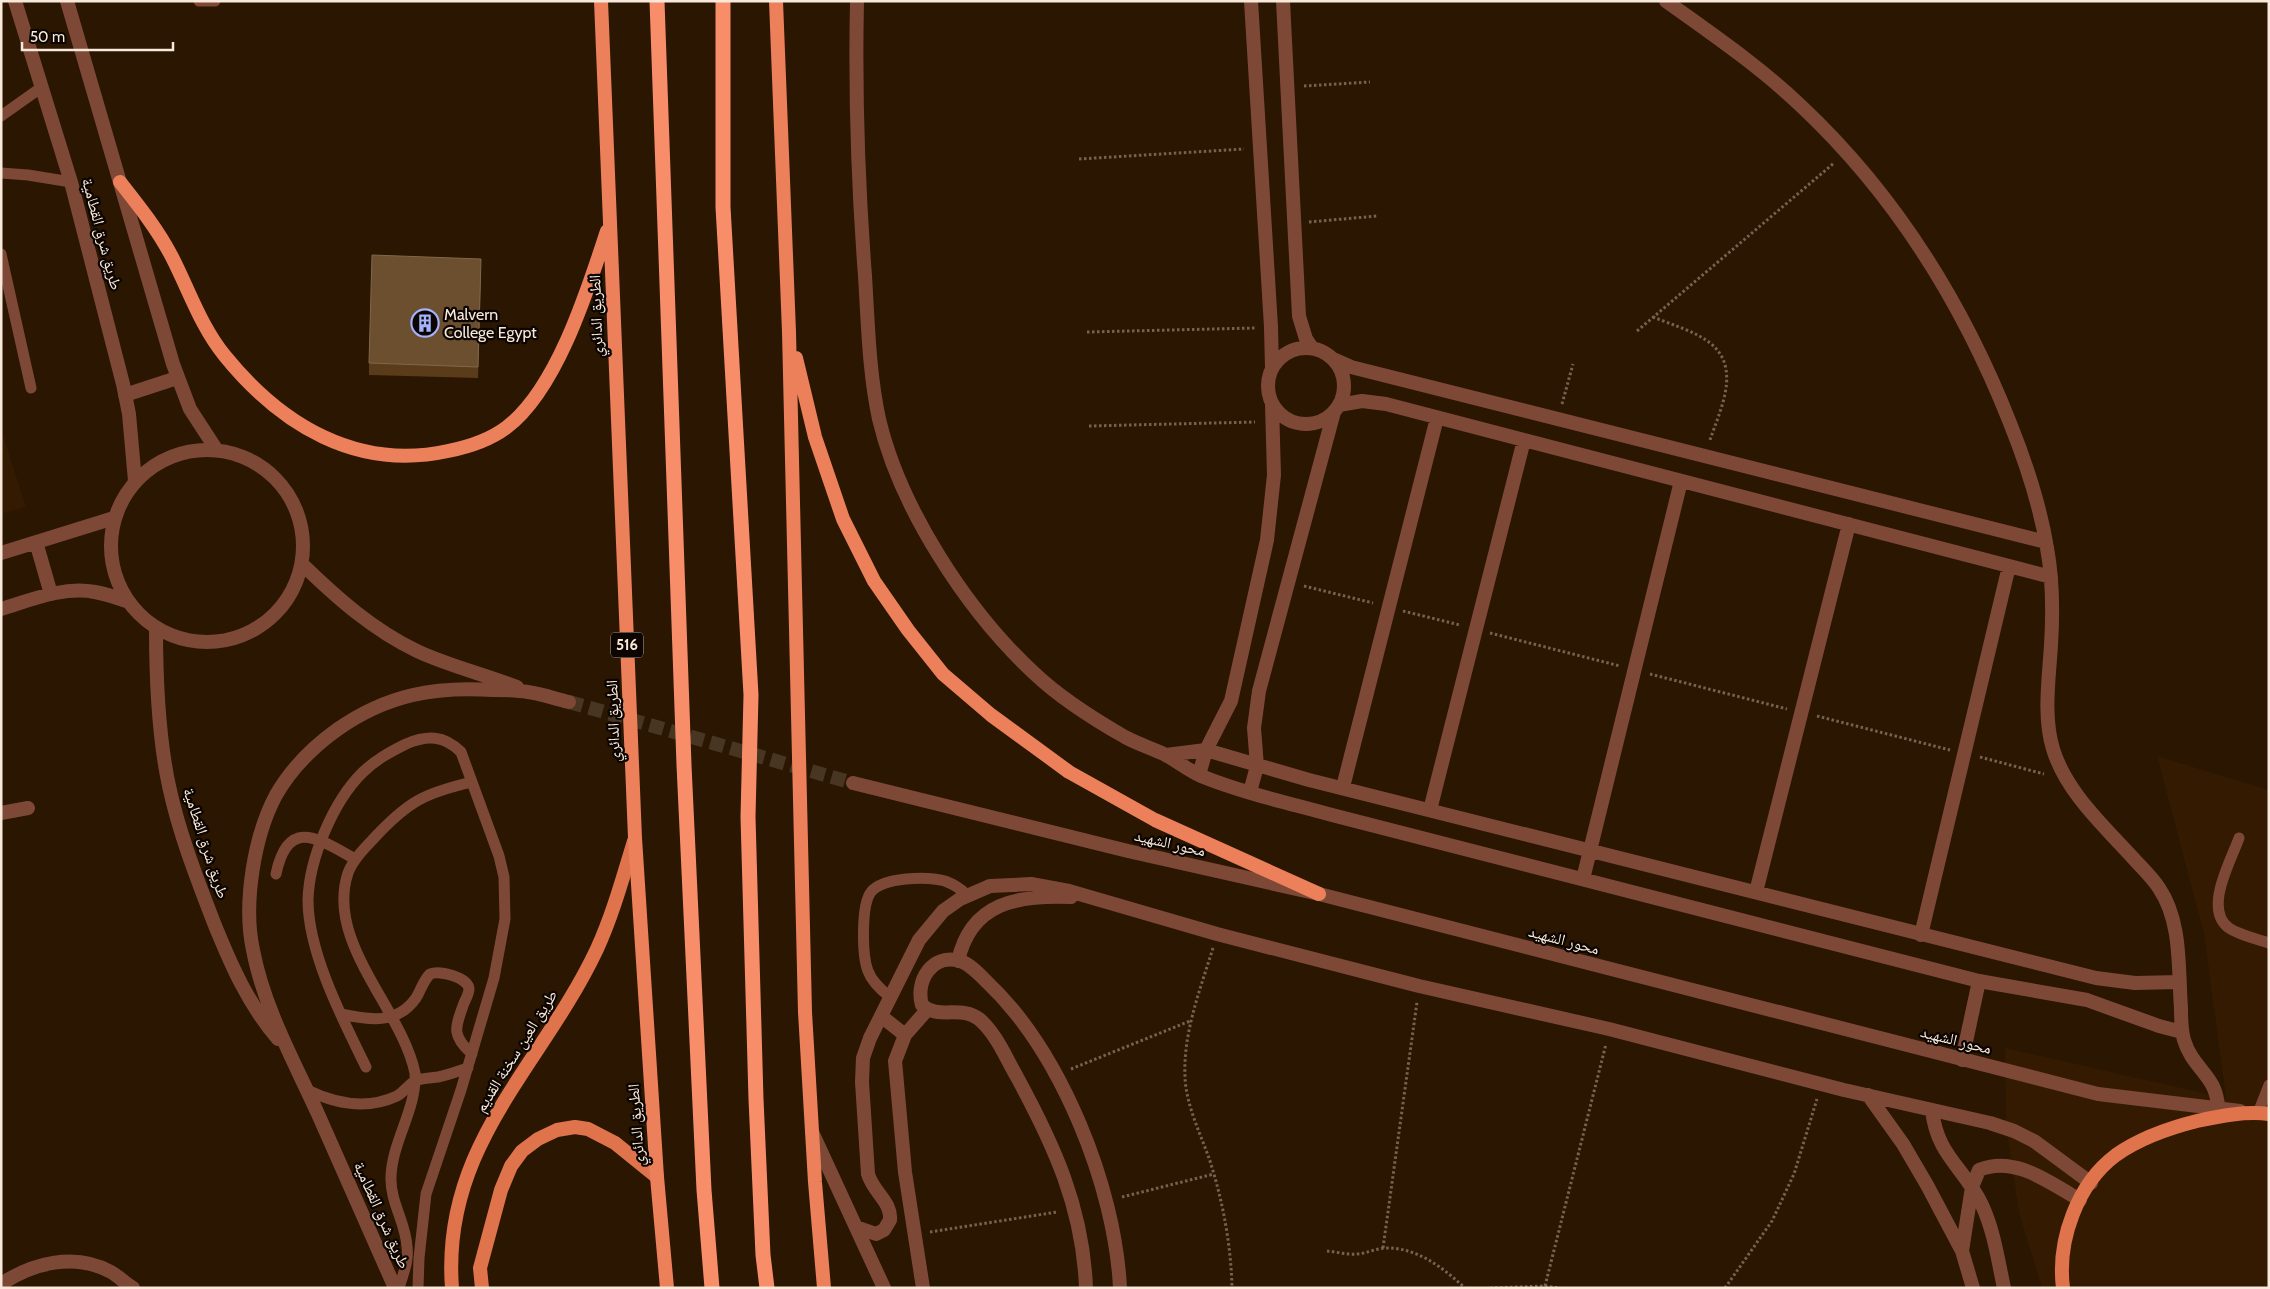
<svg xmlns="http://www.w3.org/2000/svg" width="2270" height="1289" font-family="Cabin,'Noto Naskh Arabic',sans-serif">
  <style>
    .built { fill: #331a00 }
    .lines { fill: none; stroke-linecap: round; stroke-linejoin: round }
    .tertiary-tunnel { stroke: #493622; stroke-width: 14; stroke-dasharray: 14 7; stroke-linecap: butt }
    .path { stroke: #756350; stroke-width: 3; stroke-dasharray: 2.5 2.5; stroke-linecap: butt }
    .service { stroke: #7d4936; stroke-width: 11 }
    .minor { stroke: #7d4936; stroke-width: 14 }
    .tertiary { stroke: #7d4936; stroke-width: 14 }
    .primary { stroke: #df734c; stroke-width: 14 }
    .trunk { stroke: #eb805a; stroke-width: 14 }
    .motorway { stroke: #f78e69; stroke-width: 15 }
    .wall { fill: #5b3c1a }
    .building { fill: #6c4f2e; stroke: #826749 }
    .labels { text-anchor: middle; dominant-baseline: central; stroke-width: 4.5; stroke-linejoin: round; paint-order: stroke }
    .shield { fill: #0c0501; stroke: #b1a59a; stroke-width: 1 }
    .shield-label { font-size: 15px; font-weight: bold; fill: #f8e9db }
    .street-label { font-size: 16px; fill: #f8e9db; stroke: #0c0501 }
    .poi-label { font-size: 16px; fill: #f8e9db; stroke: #0c0501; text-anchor: start }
  </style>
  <rect width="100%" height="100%" fill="#2a1601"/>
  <path class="built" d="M 1,429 L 26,507 L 1,514 Z
    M 2157,756 L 2269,790 L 2269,1288 L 2042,1288 L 2019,1213 L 2006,1125 L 2005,1048 L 2226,1098 L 2204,934 Z"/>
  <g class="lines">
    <path class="tertiary-tunnel" d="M 569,702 L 853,783"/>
    <path class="path" d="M 1304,86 L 1370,82
      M 1079,159 L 1244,149
      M 1309,222 L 1377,216
      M 1653,317 C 1670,324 1697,332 1710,343 C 1742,368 1720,410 1710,440
      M 1637,331 L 1834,163
      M 1087,332 L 1255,328
      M 1562,404 L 1573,364
      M 1089,426 L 1255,422
      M 1304,586 L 1373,603
      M 1403,611 L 1460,625
      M 1490,633 L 1620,666
      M 1650,674 L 1787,709
      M 1817,716 L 1950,750
      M 1980,757 L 2044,774
      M 1213,948 C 1200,990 1183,1033 1185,1077 C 1186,1105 1201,1135 1210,1161 C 1223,1202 1231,1245 1232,1288
      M 1071,1069 L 1190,1021
      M 1122,1197 L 1214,1174
      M 930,1232 L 1057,1212
      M 1383,1248 L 1417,1002
      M 1327,1251 C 1337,1252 1348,1255 1358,1254 C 1367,1253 1375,1249 1384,1248 C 1417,1247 1442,1267 1465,1288
      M 1545,1286 L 1606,1044
      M 1490,1288 L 1545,1286 L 1560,1288
      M 1725,1288 L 1772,1221 L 1794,1174 L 1817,1099"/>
    <path class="service" d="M 199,1 L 215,1
      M 1,116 L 42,87
      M 1,173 L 28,175 L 71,182
      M 1,254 L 31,388
      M 2239,838 C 2231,861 2203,909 2229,928 C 2239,935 2257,939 2269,943
      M 276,874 C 288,816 319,839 355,859
      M 890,997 C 881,990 872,982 868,971 C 862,956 861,905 871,892 C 883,877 927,876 945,881 C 953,884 961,889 967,895
      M 341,1014 C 369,1020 397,1025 416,998 C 421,990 423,981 430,974 C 439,970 468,977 469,989 C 469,993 466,999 464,1003 C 455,1028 451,1035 472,1054
      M 366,1067 C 343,1020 308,953 308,900 C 309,859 333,802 362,773 C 375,760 390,752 406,744 C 427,735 444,735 461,752 L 499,856 L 504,877 L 505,919 L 494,978 L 461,1090 L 426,1194 L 419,1258 L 418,1288
      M 307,1090 C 336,1104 367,1110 397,1096 C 404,1092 408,1085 415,1081 C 420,1078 431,1078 438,1077 C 448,1075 458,1071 468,1068
      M 2258,1113 L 2269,1085
      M 399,1288 C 403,1274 409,1261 407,1247 C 406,1223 390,1202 391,1177 C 392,1141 417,1109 415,1073 C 402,1009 325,942 348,873 C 353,859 366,847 376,836 C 409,801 425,793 472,782"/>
    <path class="minor" d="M 857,1 C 855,93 858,184 865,276 C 868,324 869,372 879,419 C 900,508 967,611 1034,673 C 1058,696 1097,721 1125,737 C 1138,744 1151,748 1164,754 C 1177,761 1188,770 1201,776 C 1243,793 1289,803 1332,815 L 1979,981 L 2087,1000 L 2159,1026 L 2182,1032
      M 1251,1 L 1271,327 L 1272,369
      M 1283,1 L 1299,316 L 1306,339 L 1312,348
      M 1666,1 C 1712,34 1759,66 1800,105 C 1894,193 1963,304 2010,423 C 2026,463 2040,505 2047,548 C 2053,580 2053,613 2051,645 C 2049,679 2043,716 2053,749 C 2066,792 2104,826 2133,858 C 2142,868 2152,877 2159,888 C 2182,922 2178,968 2181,1008 C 2181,1019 2181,1030 2184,1040 C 2193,1070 2217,1075 2218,1108
      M1268 386a38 38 0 1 1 76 0a38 38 0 1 1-76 0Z
      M 1333,359 L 1351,367 L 2046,542
      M 1339,405 L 1362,401 L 1386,404 L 2051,577
      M 36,542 L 51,594
      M 1,553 L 114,518
      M 1,609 C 31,600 63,586 95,592 C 106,594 118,598 129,602
      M 1166,755 L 1206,750 L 1309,780 L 2096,978 L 2135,983 L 2179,982
      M 1199,775 L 1206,750 L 1231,701 L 1267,540 L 1274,475 L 1272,404
      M 1343,787 L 1437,418
      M 1250,792 L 1257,766 L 1254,728 L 1259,691 L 1334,412
      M 1430,810 L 1524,440
      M 1,813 L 28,808
      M 1583,879 L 1681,481
      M 1756,892 L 1849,524
      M 1921,935 L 2009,566
      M 958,961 C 971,902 1018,895 1071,897
      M 881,1016 L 905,1035
      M 1868,1095 L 1903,1144 L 1927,1185 L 1962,1251 L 1973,1288
      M 1932,1110 C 1937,1156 1964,1167 1982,1205 C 1994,1231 1998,1260 2004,1288
      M 812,1132 L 884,1288
      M 856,1227 L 876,1234 L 884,1230 L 890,1220 C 892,1202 873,1192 868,1174 L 862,1082 L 863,1058 L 870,1038 L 919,940 L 943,911 L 960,899 L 990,886 L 1031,884 L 1069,891 L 1217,934 L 1419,986 L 1609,1029 L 1844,1090 L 1990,1123 L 2014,1131 L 2034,1141 L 2091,1183
      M 1962,1251 L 1972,1187 L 1979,1170 C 2015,1155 2050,1183 2080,1200
      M 1,1284 C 33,1263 75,1252 111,1272 C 118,1276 125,1283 133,1288
      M 923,1288 L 905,1172 L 895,1061 L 905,1035 L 927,1010
      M 1086,1288 C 1083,1208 1054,1145 1017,1077 C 1006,1058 996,1033 979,1019 C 962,1005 938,1020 922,1005 C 915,981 932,953 960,961 C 970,964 979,974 987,982 C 1061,1052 1115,1186 1120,1288"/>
    <path class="tertiary" d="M 15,1 L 71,182 L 123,384 L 129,414 L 135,481
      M 67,1 L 173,364 L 190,409 L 216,449
      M 125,395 L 177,378
      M111 546a96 96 0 1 1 192 0a96 96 0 1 1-192 0Z
      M 302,564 C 337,598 373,630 417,651 C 449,666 484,674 517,687
      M 156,628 C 156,680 158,735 169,786 C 179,833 197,879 214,923 C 231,965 248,1004 278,1039
      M 853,783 L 1128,851 L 1319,894 L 2098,1094 L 2240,1111
      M 1962,1060 L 1979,981
      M 395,1288 C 369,1230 344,1172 318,1114 C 294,1061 264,1008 253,950 C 243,904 254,836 276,795 C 291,769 314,746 338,729 C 387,695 434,686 493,690 C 504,690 516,690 528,692 C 542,694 556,699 569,702"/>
    <path class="primary" d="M 452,1288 C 441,1145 542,1066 597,949 C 613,914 623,877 634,841
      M 482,1288 L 480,1268 L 501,1190 L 511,1166 L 522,1151 L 538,1139 L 557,1130 L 575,1127 L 588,1129 L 615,1143 L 657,1177
      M 2063,1288 C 2057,1241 2077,1184 2116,1155 C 2140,1138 2169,1128 2197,1121 C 2220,1116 2245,1111 2269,1114"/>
    <path class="trunk" d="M 601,1 L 635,838 L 657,1177 L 667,1288
      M 776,1 L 789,332 L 805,1012 L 815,1182 L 824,1288
      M 120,182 C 139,206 158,230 172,257 C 189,290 201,327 225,356 C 281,425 357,471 448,451 C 468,447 490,440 507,427 C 557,389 588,289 607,231
      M 796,358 L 815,437 L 843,519 L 874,581 L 908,630 L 943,674 L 991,715 L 1069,772 L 1155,820 L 1319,894"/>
    <path class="motorway" d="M 657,1 L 684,765 L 704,1190 L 712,1288
      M 723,1 L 723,207 L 751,695 L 748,817 L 756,1099 L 763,1255 L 767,1288"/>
  </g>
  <path class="wall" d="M 481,271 L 478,378 L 369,375 L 369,363 Z"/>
  <path class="building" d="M 372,255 L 481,259 L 478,367 L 369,363 Z"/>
  <defs>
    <g id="building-ring" transform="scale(1.4375)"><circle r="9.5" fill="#0c0501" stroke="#a2b2fd" stroke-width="1.5"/><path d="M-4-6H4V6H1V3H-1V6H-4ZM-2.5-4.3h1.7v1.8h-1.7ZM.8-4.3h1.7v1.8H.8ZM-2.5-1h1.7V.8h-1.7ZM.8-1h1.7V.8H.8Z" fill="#a2b2fd"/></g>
  </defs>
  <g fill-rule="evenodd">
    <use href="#building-ring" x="425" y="323"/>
  </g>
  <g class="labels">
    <rect class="shield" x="611" y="632.5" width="32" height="25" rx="4"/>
    <g class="shield-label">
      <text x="627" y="645">516</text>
    </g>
    <g class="street-label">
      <text transform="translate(102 234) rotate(75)">طريق شرق القطامية</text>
      <text transform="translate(596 316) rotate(-92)">الطريق الدائري</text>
      <text transform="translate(613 721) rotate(-92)">الطريق الدائري</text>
      <text transform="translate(206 843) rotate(72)">طريق شرق القطامية</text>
      <text transform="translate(1170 843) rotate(13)">محور الشهيد</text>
      <text transform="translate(1564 940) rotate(15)">محور الشهيد</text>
      <text transform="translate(1956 1040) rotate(14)">محور الشهيد</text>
      <text transform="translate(516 1051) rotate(-58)">طريق العين سخنة القديم</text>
      <text transform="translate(636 1125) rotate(-94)">الطريق الدائري</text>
      <text transform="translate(382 1215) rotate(66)">طريق شرق القطامية</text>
    </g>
    <g class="poi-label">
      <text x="444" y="314">Malvern<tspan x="444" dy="18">College Egypt</tspan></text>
    </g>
  </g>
  <rect width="2270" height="1289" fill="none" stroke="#f8e9db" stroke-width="5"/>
  <path d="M22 42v8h151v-8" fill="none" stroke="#f8e9db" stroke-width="2.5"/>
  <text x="30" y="42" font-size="15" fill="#f8e9db" stroke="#0c0501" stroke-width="4" paint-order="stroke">50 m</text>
</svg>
